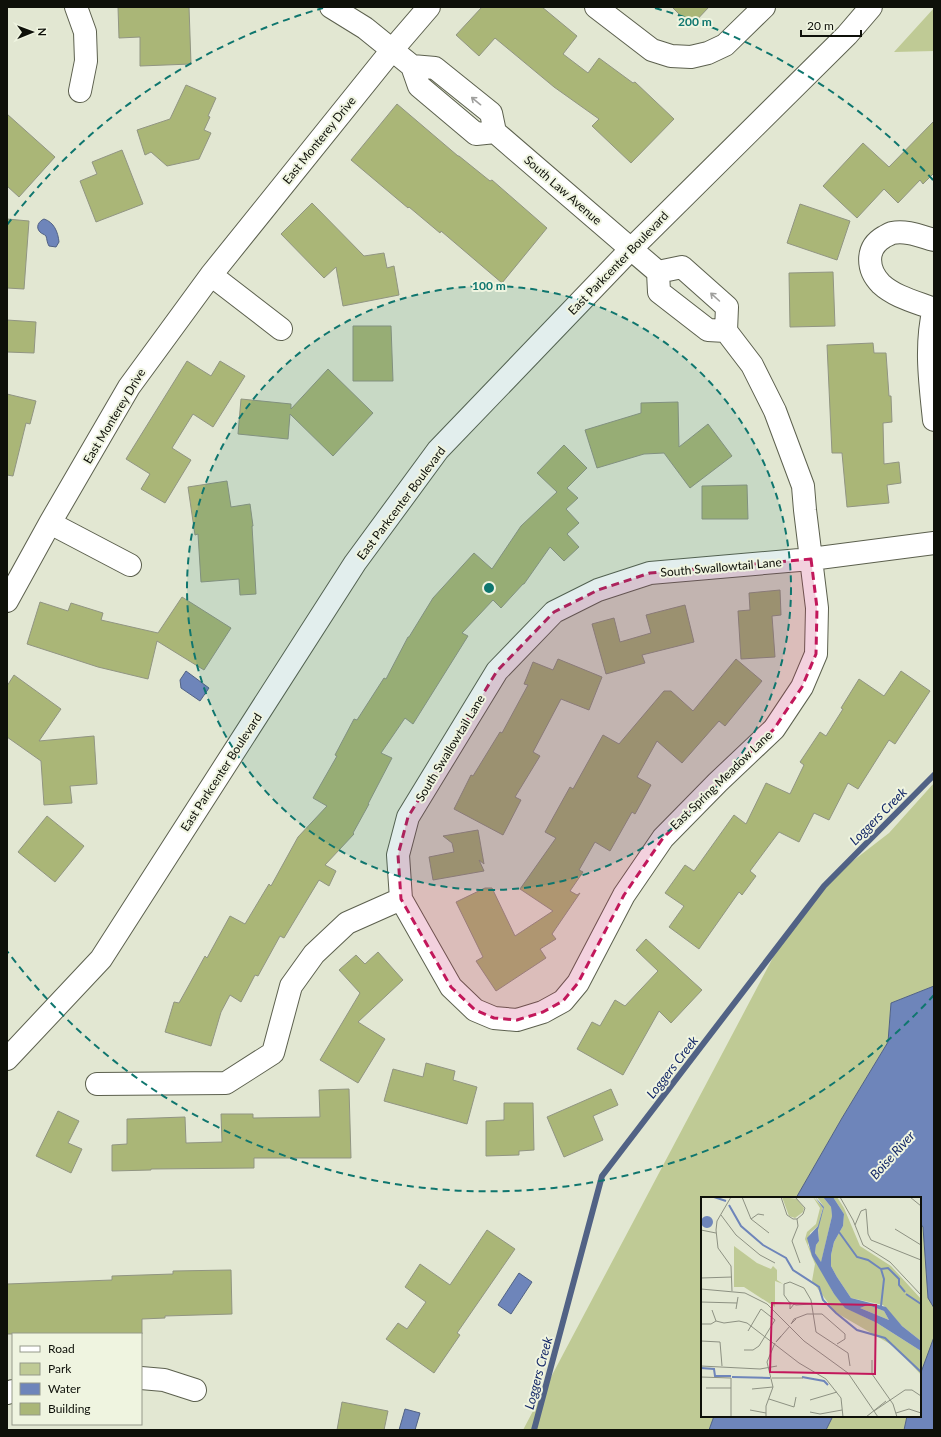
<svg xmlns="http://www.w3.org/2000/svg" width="941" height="1437" font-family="Lato,sans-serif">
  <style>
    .green { fill: #bfca95 }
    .water { fill: #6e85ba; stroke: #516285 }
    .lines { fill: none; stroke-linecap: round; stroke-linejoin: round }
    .stream { stroke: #516285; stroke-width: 6 }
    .building { fill: #aab677; stroke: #919582 }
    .street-casing { stroke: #5c604e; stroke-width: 24 }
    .secondary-casing { stroke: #5c604e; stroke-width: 24 }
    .street { stroke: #fff; stroke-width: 22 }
    .secondary { stroke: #fff; stroke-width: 22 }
    .oneway { stroke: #9f9f9d }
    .marked { fill: #c2185b; fill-opacity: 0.2; stroke: #c2185b; stroke-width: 3; stroke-dasharray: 8 5; stroke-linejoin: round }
    .ring { fill: none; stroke: #0f766e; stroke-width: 2; stroke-dasharray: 7 5 }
    .labels { text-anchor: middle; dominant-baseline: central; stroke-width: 4; stroke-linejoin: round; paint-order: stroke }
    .street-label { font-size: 12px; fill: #0e1009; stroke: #eff4e0 }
    .water-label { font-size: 13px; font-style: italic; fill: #132767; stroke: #eff4e0 }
    .inset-river { fill: none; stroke: #6e85ba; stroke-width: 2 }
    .inset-road { fill: none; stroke: #8d9182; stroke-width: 1 }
    .view { fill: #c2185b; fill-opacity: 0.15; stroke: #c2185b; stroke-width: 2 }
    .inset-edge { fill: none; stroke: #0e1009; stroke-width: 2 }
    .centre { fill: #0f766e; stroke: #eff4e0; stroke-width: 2 }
    .ring-label { font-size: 12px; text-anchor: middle; font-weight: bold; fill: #0f766e; stroke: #eff4e0; stroke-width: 4; stroke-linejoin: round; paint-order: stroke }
  </style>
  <rect width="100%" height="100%" fill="#e2e7d2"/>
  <path class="green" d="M 934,8 L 934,51 L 894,52 Z
    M 934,783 L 934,986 L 891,1003 L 888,1042 L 842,1118 L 796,1198 L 702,1198 L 702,1416 L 714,1416 L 709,1430 L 523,1430 L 786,933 L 832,877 L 889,833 Z
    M 920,1223 L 923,1226 L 928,1298 L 934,1308 L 934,1337 L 920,1375 Z
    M 833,1416 L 907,1416 L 904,1430 L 826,1430 Z"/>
  <path class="water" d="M 44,219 C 54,222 58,232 59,242 L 56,247 L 49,246 C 47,243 47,239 46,236 C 44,234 42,234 40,232 C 35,227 39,221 44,219 Z
    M 186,671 L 209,688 L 200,701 L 181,688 L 180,680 Z
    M 934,986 L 934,1308 L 928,1298 L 923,1227 L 920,1223 L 920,1198 L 796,1198 L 842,1118 L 888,1042 L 891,1003 Z
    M 519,1273 L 532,1282 L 511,1314 L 498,1305 Z
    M 934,1337 L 934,1430 L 904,1430 L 907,1416 L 920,1416 L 920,1375 Z
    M 405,1409 L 420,1413 L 415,1430 L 399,1430 Z
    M 714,1416 L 833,1416 L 826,1430 L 709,1430 Z"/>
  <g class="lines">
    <path class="stream" d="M 534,1430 L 602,1176 L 824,886 L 934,775"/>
  </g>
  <path class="building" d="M 118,7 L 189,7 L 191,64 L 140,66 L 140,37 L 119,38 Z
    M 482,7 L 542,7 L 577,36 L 563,54 L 588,73 L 599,58 L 633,83 L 635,82 L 674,119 L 631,163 L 592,126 L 599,119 L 554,87 L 495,38 L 479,56 L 456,35 Z
    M 672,7 L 709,7 L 691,26 Z
    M 186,85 L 216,98 L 208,116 L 210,117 L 204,130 L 211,133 L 199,159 L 167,166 L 151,152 L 145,155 L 137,130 L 170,119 Z
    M 397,104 L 458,156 L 459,156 L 490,181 L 492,180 L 547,228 L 502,283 L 441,231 L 440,233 L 409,207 L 408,208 L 351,160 Z
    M 7,114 L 55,157 L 19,197 L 7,186 Z
    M 934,121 L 934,173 L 923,184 L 920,180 L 898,203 L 884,189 L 857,218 L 823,186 L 863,143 L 889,167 Z
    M 122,150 L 143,204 L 96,222 L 80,181 L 97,174 L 92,162 Z
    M 312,203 L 364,256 L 384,253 L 387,268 L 394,266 L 399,295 L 343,306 L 336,267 L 324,278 L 281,234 Z
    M 800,204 L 850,221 L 837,260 L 787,243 Z
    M 7,219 L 29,221 L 24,289 L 7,288 Z
    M 833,272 L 835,326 L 790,327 L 789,273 Z
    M 7,320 L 36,322 L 34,353 L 7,352 Z
    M 353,326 L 391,326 L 393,381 L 353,381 Z
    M 873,343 L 874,353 L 886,353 L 889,396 L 891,396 L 892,422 L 883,423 L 884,464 L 899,462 L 901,483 L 887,485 L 889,503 L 847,507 L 842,453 L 832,453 L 827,345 Z
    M 187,361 L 211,376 L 220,361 L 245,376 L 213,427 L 193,414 L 172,448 L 191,460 L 165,503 L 141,489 L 150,474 L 126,459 Z
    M 328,369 L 373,413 L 333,456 L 290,414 L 288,439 L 238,434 L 241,399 L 291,404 L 291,409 Z
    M 7,394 L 36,401 L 30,424 L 26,423 L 13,476 L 7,475 Z
    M 678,402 L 679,447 L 708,424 L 732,456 L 690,488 L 664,453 L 644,454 L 597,468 L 585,430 L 641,413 L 641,403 Z
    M 564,445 L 587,468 L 567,488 L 578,498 L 566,509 L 579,523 L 567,534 L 579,547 L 564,561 L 550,547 L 524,584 L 523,584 L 501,608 L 493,600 L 462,633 L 468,636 L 413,724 L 405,718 L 381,753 L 392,758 L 368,804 L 369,804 L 353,833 L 354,834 L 325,865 L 336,871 L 329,886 L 319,880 L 284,938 L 280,936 L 258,976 L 255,975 L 241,1002 L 230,995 L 221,1012 L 211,1046 L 165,1032 L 174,1002 L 179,1003 L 205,956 L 207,958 L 230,916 L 245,924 L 269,884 L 271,886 L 298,837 L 327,806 L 313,798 L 337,756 L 335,755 L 354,719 L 357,720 L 384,678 L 386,679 L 408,637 L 409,637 L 433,598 L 474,553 L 492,569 L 521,526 L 557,492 L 537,473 Z
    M 227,481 L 231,507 L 250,504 L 253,526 L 252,526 L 256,594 L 240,595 L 239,579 L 201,582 L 198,534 L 195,535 L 188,487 Z
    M 747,485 L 748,519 L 702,519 L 702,486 Z
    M 780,590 L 781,615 L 772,616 L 775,657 L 741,659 L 738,611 L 750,610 L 749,593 Z
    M 182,597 L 231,628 L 204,670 L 157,641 L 148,679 L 98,667 L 27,644 L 40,602 L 68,611 L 71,603 L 103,613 L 101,620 L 158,633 Z
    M 685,605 L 694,642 L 642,655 L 645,663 L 606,674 L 592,624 L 614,618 L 620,642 L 651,633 L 646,615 Z
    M 558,659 L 602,677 L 589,710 L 561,699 L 533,752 L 540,756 L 515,797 L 521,800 L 503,835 L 454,809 L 471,775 L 473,776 L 500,732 L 502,733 L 528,685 L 524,684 L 533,662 L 553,670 Z
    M 736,659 L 762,681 L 725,726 L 719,721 L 682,763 L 657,741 L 637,777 L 651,785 L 635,814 L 632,812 L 610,851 L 595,842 L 579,870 L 583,872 L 570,891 L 577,895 L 580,893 L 552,934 L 556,939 L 540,949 L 546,958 L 496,991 L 476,961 L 483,957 L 456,902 L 485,888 L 492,888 L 515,936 L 553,911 L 520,889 L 556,838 L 545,832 L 570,787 L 573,789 L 603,735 L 619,744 L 664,691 L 671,691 L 693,711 Z
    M 901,671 L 930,691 L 895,744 L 889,740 L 858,789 L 848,783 L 829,820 L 814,813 L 799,842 L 779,832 L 750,871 L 756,876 L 742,895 L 739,892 L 699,949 L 669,927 L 684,906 L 665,893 L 685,865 L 694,871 L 734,815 L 746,824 L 766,783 L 790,794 L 804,765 L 800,762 L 820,732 L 826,736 L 843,709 L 841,708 L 859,679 L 884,696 Z
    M 14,675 L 61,709 L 39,741 L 94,736 L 97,784 L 70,786 L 72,803 L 44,805 L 41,761 L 7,737 L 7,686 Z
    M 47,816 L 84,846 L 55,882 L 18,852 Z
    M 478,830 L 484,864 L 479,860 L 484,871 L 433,880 L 429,857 L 454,852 L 452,843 L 443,836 Z
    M 646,939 L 702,990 L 671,1023 L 659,1011 L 623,1075 L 577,1049 L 592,1022 L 600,1026 L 615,1000 L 625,1006 L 658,971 L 636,950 Z
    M 378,952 L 403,980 L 358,1022 L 385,1039 L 358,1083 L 320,1060 L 360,993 L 339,970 L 356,955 L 365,964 Z
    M 426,1063 L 455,1071 L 453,1080 L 477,1087 L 467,1124 L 384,1101 L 393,1069 L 423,1077 Z
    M 349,1089 L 351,1158 L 254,1158 L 254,1168 L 151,1169 L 151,1170 L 112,1171 L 112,1145 L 127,1144 L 127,1119 L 185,1117 L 186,1143 L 222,1142 L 221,1114 L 253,1114 L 253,1118 L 320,1117 L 319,1090 Z
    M 611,1089 L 618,1105 L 593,1116 L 603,1140 L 564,1157 L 547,1117 Z
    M 504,1103 L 533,1103 L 534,1150 L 519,1151 L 519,1155 L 486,1156 L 486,1121 L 504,1120 Z
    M 58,1111 L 79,1121 L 68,1143 L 82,1149 L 71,1173 L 36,1156 Z
    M 487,1230 L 515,1249 L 457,1333 L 460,1335 L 434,1373 L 386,1339 L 398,1323 L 407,1329 L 426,1302 L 405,1287 L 420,1264 L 450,1285 Z
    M 231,1270 L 232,1314 L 165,1316 L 165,1318 L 142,1319 L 142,1334 L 7,1334 L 7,1284 L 112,1280 L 112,1276 L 173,1274 L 173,1271 Z
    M 342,1402 L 388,1411 L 384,1430 L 337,1430 Z"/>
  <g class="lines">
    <g class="street-casing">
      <path id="street" d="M 76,7 L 85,32 L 86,61 L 80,91
        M 596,7 L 652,50 L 671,56 L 691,57 L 708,53 L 725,45 L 764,7
        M 631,249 L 658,272
        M 211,275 L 281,329
        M 934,308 C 925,345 930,382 934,420
        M 934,309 C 916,302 895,297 881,284 C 867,270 865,248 884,237 C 886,236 889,234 892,233 C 906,230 920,236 934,240
        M 50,523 L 130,565
        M 7,601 L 50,523 L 129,387 L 211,275 L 392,50 L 429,7
        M 401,899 L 451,987 L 475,1010 L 494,1018 L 517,1020 L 543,1012 L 563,1001 L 578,983 L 624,895 L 663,838 L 718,782 L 774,729 L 802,687 L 816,654 L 817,608 L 805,510 L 803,486 L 775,411 L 752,365 L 726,331 L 727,307 L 682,267 L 658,272 L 659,292 L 708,330 L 726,331
        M 97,1084 L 226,1083 L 273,1053 L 291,986 L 314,954 L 347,923 L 401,899 L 398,855 L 408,817 L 497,671 L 554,612 L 598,590 L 650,573 L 811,559 L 934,543
        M 141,1378 L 164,1380 L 195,1390
        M 7,1393 L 13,1391"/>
    </g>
    <g class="secondary-casing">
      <path id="secondary" d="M 331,7 L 365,28 L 412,66
        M 495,132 L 476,134 L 419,86 L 412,66 L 435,68 L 491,113 L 495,132 L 631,249
        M 7,1059 L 101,959 L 355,563 L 438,450 L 631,249 L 847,35 L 871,7"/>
    </g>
    <use href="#street" class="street"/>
    <use href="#secondary" class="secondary"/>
  </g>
  <defs><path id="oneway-shaft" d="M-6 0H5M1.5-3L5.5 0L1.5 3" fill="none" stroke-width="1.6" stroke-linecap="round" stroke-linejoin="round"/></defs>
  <g class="oneway">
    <use href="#oneway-shaft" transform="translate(476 101) rotate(-141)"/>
    <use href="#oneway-shaft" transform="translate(715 297) rotate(-138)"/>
  </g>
  <path class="marked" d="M 811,559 L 817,608 L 816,654 L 802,687 L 774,729 L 663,838 L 624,895 L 578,983 L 563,1001 L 543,1012 L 517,1020 L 494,1018 L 475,1010 L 451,987 L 401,899 L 398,855 L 408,817 L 497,671 L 554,612 L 598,590 L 650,573 Z"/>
  <circle cx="489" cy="588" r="302" fill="#0f766e" fill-opacity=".12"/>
  <g class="ring">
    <circle cx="489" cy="588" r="302"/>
    <path d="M934 995A603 603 0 0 1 7 951M7 225A603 603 0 0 1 323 8M655 8A603 603 0 0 1 934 181"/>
  </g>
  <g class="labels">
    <g class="street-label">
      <text transform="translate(319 140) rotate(-51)">East Monterey Drive</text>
      <text transform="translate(563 190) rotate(41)">South Law Avenue</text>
      <text transform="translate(618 263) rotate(-46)">East Parkcenter Boulevard</text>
      <text transform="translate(114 416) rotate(-59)">East Monterey Drive</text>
      <text transform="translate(401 503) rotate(-53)">East Parkcenter Boulevard</text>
      <text transform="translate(721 567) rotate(-5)">South Swallowtail Lane</text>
      <text transform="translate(450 748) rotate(-59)">South Swallowtail Lane</text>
      <text transform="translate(221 772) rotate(-57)">East Parkcenter Boulevard</text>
      <text transform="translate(721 780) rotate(-44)">East Spring Meadow Lane</text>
    </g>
    <g class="water-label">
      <text transform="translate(878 816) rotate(-45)">Loggers Creek</text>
      <text transform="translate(672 1067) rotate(-52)">Loggers Creek</text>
      <text transform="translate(892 1155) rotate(-48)">Boise River</text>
      <text transform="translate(538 1373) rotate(-75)">Loggers Creek</text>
    </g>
  </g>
  <g transform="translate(701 1197)">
    <rect width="220" height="220" fill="#e2e7d2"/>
    <path d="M 81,0 L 96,2 L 103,11 L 102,15 L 94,21 L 88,19 ZM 112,0 L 122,10 L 118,26 L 123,10 L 116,0 L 122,0 L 130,10 L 131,19 L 120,66 L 114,56 L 115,48 L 118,44 L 117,29 L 109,36 L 107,48 L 133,97 L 147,112 L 176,126 L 220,154 L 220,178 L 196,151 L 134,115 L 111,84 L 114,67 L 104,42 L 106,35 L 115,27 L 119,11 ZM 132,0 L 136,0 L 143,11 L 159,49 L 190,69 L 220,102 L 220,144 L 201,129 L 182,108 L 150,101 L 136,80 L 130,69 L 130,58 L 133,45 L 142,29 L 143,17 ZM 33,49 L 56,66 L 70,72 L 72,69 L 76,73 L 76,83 L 82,87 L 74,84 L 74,110 L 43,90 L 33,90 ZM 167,108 L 183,114 L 188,123 L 159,111 Z" fill="#bfca95"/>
    <path d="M 114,0 L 123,10 L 117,33 L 118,44 L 115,48 L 114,56 L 120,65 L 131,19 L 130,10 L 122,0 L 132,0 L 143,17 L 142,29 L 133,45 L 130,58 L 130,69 L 136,80 L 150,101 L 185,110 L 201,129 L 220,144 L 220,154 L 176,126 L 144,111 L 133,97 L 111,59 L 106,41 L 117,29 L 122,11 ZM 167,108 L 183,114 L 188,123 L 159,111 ZM0 25a6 6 0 1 1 12 0a6 6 0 1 1-12 0Z" fill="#6e85ba" fill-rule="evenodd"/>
    <path class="inset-river" d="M 13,0 L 25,4M 28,8 L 40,29 L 62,48 L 85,61 L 92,73 L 118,90 L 122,103 L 135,116 L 156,133 L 184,141 L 220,175M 138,35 L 156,60 L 167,63 L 180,72 L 183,82 L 180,109M 180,72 L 187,71 L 198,82 L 198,88 L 204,95M 205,97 L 220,107M 0,171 L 13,172 L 14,179 L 30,179M 31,180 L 69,181M 101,180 L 123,184 L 127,188"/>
    <path class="inset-road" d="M 30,0 L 16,24 L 15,33 L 17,51 L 30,69 L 31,94M 41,0 L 50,22 L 68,36M 80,0 L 86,18 L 92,22 L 96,22 L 97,29 L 91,44 L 99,66M 94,0 L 104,11 L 102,17 L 96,22M 139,0 L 152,23 L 162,48 L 189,65 L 220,98M 209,0 L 220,9M 20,18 L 35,38 L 59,58 L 74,66M 50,22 L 57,17 L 63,18M 154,28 L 160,14 L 165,12 L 167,37 L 170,43 L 220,63M 194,32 L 220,48M 0,33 L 15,36M 0,81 L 31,80M 0,92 L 44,96 L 66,107 L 103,144 L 147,176 L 177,220M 0,105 L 36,106M 89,105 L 89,112 L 93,107M 110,107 L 95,108 L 88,105 L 83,98 L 83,87 L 89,85 L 103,91 L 110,103 L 115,135 L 147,156 L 149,169M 35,112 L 37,100M 11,113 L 15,124 L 23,126 L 38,124 L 46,126 L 98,166 L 125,182 L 140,201 L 142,220M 95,122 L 90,127 L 93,122 L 106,117 L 121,117 L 144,137 L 144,142 L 136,147M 0,127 L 10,127 L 15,124M 80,139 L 75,145 L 89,129M 0,144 L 19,145 L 21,169M 43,153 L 52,153 L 58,149 L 74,123 L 60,112 L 47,134M 171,163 L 171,177 L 192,207 L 196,220M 0,169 L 59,172 L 76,169M 0,180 L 30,181 L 30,220M 71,181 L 102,181M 5,191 L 30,191M 51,192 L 72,190M 68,202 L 93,210 L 95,200M 109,203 L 136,195M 49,213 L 65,216M 173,214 L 204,193 L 211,193 L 220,199M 109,215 L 119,217 L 141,213M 195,216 L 208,212 L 220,216M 65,220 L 65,209 L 72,190 L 66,165 L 74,146M 165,220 L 185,204"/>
    <path class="view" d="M 71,106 L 175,108 L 174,177 L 69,175 Z"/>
    <rect width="220" height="220" class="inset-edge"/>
  </g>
  <circle cx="489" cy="588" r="6" class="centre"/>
  <g class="ring-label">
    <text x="695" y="26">200 m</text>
    <text x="489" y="290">100 m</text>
  </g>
  <rect width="941" height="1437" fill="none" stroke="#0e1009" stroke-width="16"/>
  <rect x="12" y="1333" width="130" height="92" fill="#eff4e0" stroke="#95998a"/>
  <rect x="20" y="1346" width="20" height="6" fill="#ffffff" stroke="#95998a"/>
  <text x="48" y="1353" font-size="12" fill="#0e1009">Road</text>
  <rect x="20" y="1363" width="20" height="12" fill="#bfca95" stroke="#95998a"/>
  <text x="48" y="1373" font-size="12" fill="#0e1009">Park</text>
  <rect x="20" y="1383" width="20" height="12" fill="#6e85ba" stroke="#95998a"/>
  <text x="48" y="1393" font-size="12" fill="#0e1009">Water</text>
  <rect x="20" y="1403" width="20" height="12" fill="#aab677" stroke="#95998a"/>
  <text x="48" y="1413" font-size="12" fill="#0e1009">Building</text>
  <g transform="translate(32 32) rotate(89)" stroke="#eff4e0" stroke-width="3" paint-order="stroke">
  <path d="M0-3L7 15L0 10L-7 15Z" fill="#0e1009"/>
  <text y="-6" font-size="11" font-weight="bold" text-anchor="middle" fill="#0e1009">N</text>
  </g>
  <path d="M801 30v6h60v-6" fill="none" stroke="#0e1009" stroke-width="2"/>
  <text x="807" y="30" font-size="12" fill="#0e1009" stroke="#eff4e0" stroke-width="3" paint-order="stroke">20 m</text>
</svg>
